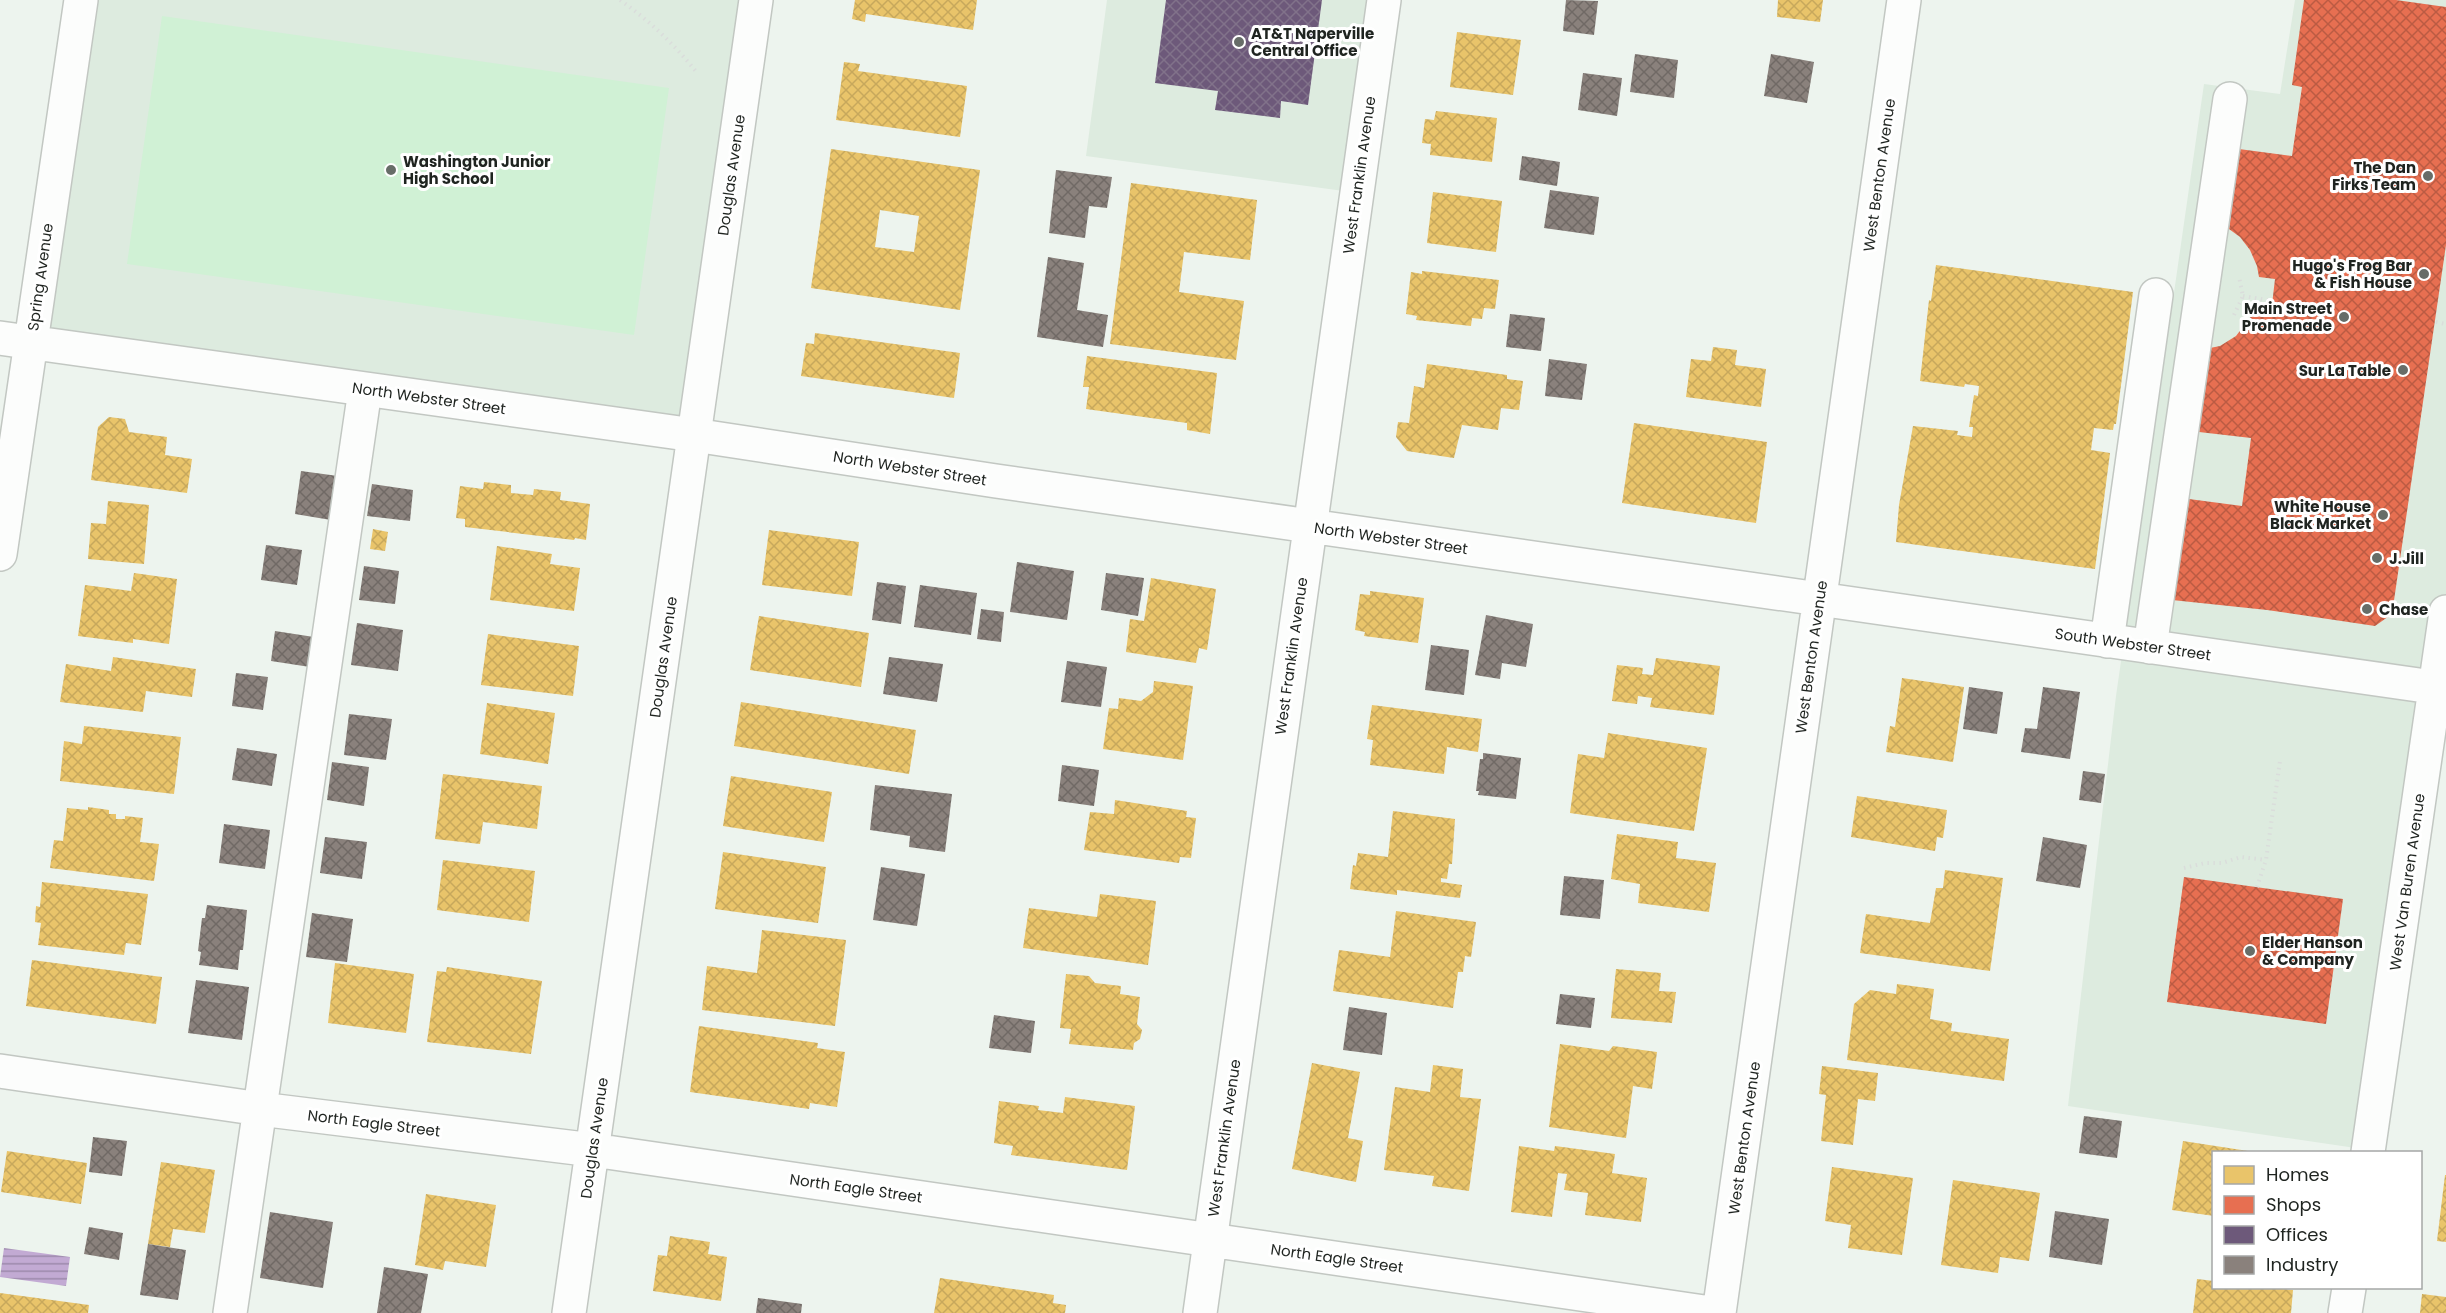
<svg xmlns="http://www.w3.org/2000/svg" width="2446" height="1313" font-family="Poppins,sans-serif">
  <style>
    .built { fill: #ddebdf }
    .grass { fill: #d0f1d5 }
    .water { fill: url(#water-rules) }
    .homes { fill: url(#homes-cross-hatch); fill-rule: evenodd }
    .shops { fill: url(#shops-cross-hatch) }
    .offices { fill: url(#offices-cross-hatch) }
    .industry { fill: url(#industry-cross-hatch) }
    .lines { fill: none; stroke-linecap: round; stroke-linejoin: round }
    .minor-casing { stroke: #c2c7c2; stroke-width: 36 }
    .path { stroke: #dadddb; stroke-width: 4; stroke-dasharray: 1.5 4.5; stroke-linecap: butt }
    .minor { stroke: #fcfdfc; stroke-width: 33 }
    .poi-dot { fill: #676d68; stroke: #fff; stroke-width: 2 }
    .labels { text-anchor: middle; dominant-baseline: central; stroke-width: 6; stroke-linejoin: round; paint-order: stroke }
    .poi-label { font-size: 15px; font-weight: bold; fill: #1f2420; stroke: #fff; text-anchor: start }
    .street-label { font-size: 15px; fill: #1f2420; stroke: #fff }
  </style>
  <defs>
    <pattern id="water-rules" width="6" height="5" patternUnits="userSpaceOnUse" patternTransform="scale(1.5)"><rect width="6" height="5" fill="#c2aad3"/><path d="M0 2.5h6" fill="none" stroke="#9d8aab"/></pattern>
    <pattern id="homes-cross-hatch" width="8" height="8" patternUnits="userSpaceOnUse" patternTransform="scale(1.5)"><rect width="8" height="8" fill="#e9c46a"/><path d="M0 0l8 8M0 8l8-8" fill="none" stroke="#c7a85c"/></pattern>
    <pattern id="shops-cross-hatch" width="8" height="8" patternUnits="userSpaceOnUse" patternTransform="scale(1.5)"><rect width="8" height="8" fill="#e76f51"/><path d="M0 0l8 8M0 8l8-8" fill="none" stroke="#bb5b43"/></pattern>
    <pattern id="offices-cross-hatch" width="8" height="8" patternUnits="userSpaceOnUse" patternTransform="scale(1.5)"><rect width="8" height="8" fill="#6d597a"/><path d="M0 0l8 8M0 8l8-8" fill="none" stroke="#81728a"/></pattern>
    <pattern id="industry-cross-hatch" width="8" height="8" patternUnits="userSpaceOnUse" patternTransform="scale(1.5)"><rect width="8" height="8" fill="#8a817c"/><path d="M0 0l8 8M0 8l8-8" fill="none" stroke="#706965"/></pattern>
  </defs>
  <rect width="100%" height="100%" fill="#edf4ee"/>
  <path class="built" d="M 79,0 L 753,0 L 688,436 L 28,339 Z
    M 1107,0 L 1378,0 L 1351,192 L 1086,156 Z
    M 2295,0 L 2446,0 L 2446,688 L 2376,1151 L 2068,1106 L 2116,696 L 2204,84 L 2280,94 Z"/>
  <path class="grass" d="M 162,16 L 669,88 L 634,335 L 127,264 Z"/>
  <path class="water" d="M 4,1248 L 70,1257 L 66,1286 L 0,1277 Z"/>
  <path class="homes" d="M 855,0 L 977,0 L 973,30 L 866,14 L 865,22 L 852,19 Z
    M 1778,0 L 1823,0 L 1820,22 L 1777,17 Z
    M 1457,32 L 1521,40 L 1513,95 L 1450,87 Z
    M 844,62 L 860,64 L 858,71 L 967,86 L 960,137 L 836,120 Z
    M 1436,111 L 1497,118 L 1492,162 L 1430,155 L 1431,144 L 1422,143 L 1425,119 L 1434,120 Z
    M 831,149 L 980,170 L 960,310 L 811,288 ZM 880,210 L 919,216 L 914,252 L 875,247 Z
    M 1131,183 L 1257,200 L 1250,260 L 1184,252 L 1179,292 L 1244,301 L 1236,360 L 1110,344 Z
    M 1433,192 L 1502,201 L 1496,252 L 1427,243 Z
    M 1936,265 L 2133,292 L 2116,424 L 2114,424 L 2113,430 L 2094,428 L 2091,450 L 2110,453 L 2095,569 L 1896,542 L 1899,505 L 1913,426 L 1958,431 L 1957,435 L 1972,437 L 1973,427 L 1969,427 L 1974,395 L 1978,396 L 1979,386 L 1965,384 L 1964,387 L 1920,381 L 1929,300 L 1931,301 Z
    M 1422,271 L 1499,280 L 1495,309 L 1484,308 L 1482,319 L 1472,318 L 1471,326 L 1416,320 L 1417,316 L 1406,314 L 1411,272 L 1422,274 Z
    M 815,333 L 960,353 L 954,398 L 801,376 L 806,343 L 814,344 Z
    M 1713,347 L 1737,350 L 1735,365 L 1766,369 L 1761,407 L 1686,397 L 1691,359 L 1711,361 Z
    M 1087,356 L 1217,373 L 1210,434 L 1187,430 L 1187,423 L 1086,409 L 1089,387 L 1083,387 Z
    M 1427,364 L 1507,375 L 1507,379 L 1523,381 L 1519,410 L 1501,408 L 1498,430 L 1462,425 L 1454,458 L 1407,451 L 1396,437 L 1398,422 L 1409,423 L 1414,386 L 1424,388 Z
    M 109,417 L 125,419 L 129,432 L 167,437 L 165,455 L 192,459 L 187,493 L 91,480 L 98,427 Z
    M 1634,423 L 1767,442 L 1756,523 L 1622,503 Z
    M 484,482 L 511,485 L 511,493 L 533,495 L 534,489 L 561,492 L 560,500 L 590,504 L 586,540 L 575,538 L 574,540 L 465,527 L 465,519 L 456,518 L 460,486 L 483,489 Z
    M 108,501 L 149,505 L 144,564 L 88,559 L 91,523 L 106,524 Z
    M 373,529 L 388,532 L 385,551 L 370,549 Z
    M 769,530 L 859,542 L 852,596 L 762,585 Z
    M 497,546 L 552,554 L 550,564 L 580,568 L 574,611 L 490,600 Z
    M 134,573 L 177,579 L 169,644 L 133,639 L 133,643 L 78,636 L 85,585 L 131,591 Z
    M 1151,578 L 1216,589 L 1207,650 L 1199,648 L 1196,663 L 1126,652 L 1130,619 L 1144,621 Z
    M 1370,591 L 1424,598 L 1418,643 L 1364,636 L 1365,632 L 1355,630 L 1360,594 L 1370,595 Z
    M 759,616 L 869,633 L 861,687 L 750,670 Z
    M 488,634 L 579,646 L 573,696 L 481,685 Z
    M 113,657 L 196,669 L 192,697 L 146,691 L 143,712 L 60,702 L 66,664 L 111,671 Z
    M 1656,658 L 1720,666 L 1714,715 L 1650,707 L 1652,698 L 1638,696 L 1637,704 L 1612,701 L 1617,665 L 1643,668 L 1642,674 L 1653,675 Z
    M 1902,678 L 1964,687 L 1953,762 L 1886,752 L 1890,726 L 1895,727 Z
    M 1154,681 L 1193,686 L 1183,760 L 1103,749 L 1109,708 L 1118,709 L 1119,698 L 1141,701 L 1153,692 Z
    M 741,702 L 916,730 L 909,774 L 734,746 Z
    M 487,703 L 555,713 L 548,764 L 480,754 Z
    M 1372,705 L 1482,719 L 1478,752 L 1447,747 L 1444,774 L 1370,765 L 1373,740 L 1367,739 Z
    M 84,726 L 181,737 L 174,794 L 60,781 L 64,741 L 82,744 Z
    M 1608,733 L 1707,748 L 1694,831 L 1570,813 L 1578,754 L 1604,758 Z
    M 443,774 L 542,786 L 537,829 L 483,822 L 480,844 L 435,839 Z
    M 731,776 L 832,792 L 824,842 L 723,826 Z
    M 1857,796 L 1947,810 L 1943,838 L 1937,837 L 1935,851 L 1851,837 Z
    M 1115,800 L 1187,811 L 1186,817 L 1196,818 L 1191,858 L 1180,857 L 1179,863 L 1084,850 L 1090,812 L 1114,814 Z
    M 88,807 L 109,810 L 109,814 L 116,814 L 116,819 L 125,819 L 125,816 L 143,818 L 140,842 L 159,844 L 154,881 L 50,868 L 54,840 L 63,841 L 67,808 L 88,810 Z
    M 1393,811 L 1455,819 L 1452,864 L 1449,864 L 1447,879 L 1441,878 L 1441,882 L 1462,885 L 1460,898 L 1397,890 L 1397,895 L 1350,889 L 1353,865 L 1356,866 L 1358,853 L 1388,857 Z
    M 1617,834 L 1678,842 L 1676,858 L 1716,863 L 1709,912 L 1638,903 L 1640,884 L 1611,879 Z
    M 723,852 L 826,867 L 818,923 L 715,909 Z
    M 443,860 L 535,871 L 529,922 L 437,910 Z
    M 1945,870 L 2003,878 L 1990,971 L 1860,953 L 1866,914 L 1930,923 L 1936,888 L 1943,888 Z
    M 42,882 L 148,894 L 141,945 L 126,943 L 124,955 L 38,945 L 41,923 L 35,922 L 36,906 L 40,907 Z
    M 1100,894 L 1156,901 L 1148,965 L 1023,948 L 1029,908 L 1097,917 Z
    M 1396,911 L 1476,922 L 1471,957 L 1465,956 L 1463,972 L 1458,972 L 1453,1008 L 1333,991 L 1339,950 L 1390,957 Z
    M 762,930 L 846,940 L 835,1026 L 702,1010 L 707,966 L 757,973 Z
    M 32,960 L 162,977 L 156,1024 L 26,1006 Z
    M 335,963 L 414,974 L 406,1033 L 328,1023 Z
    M 447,967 L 542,981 L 531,1054 L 427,1042 L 437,971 L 446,972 Z
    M 1616,969 L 1661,973 L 1659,991 L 1676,992 L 1672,1023 L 1611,1018 Z
    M 1066,974 L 1089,976 L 1095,983 L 1121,986 L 1120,994 L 1140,997 L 1137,1024 L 1142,1030 L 1140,1039 L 1134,1043 L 1133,1050 L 1069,1044 L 1071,1029 L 1060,1028 Z
    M 1897,984 L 1934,989 L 1930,1019 L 1952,1023 L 1951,1031 L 2009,1039 L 2004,1081 L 1847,1060 L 1854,1004 L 1870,990 L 1896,994 Z
    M 699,1026 L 818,1043 L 817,1048 L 845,1052 L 837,1107 L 810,1103 L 809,1109 L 690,1092 Z
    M 1560,1044 L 1609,1051 L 1613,1046 L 1657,1052 L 1652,1089 L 1633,1086 L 1626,1138 L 1549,1127 Z
    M 1312,1063 L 1360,1072 L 1348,1138 L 1363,1141 L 1356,1182 L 1292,1169 Z
    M 1433,1065 L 1463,1069 L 1460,1097 L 1481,1099 L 1469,1191 L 1432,1186 L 1434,1176 L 1384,1170 L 1395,1087 L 1430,1092 Z
    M 1822,1066 L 1878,1073 L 1875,1101 L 1858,1099 L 1853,1145 L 1821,1141 L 1826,1095 L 1819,1094 Z
    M 1065,1097 L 1135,1106 L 1127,1170 L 1011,1155 L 1013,1146 L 994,1143 L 999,1101 L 1039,1106 L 1038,1110 L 1063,1113 Z
    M 2183,1141 L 2248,1151 L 2214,1152 L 2214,1216 L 2172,1210 Z
    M 1519,1146 L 1554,1151 L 1555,1146 L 1615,1154 L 1612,1173 L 1647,1178 L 1641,1222 L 1585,1215 L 1588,1193 L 1564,1190 L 1567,1174 L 1558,1173 L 1552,1217 L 1511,1212 Z
    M 7,1151 L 87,1163 L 81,1204 L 1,1192 Z
    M 161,1162 L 215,1170 L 205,1233 L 173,1229 L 170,1247 L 148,1244 Z
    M 1832,1167 L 1913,1178 L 1902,1255 L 1848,1248 L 1851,1225 L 1825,1221 Z
    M 2445,1175 L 2446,1175 L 2446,1242 L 2437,1241 Z
    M 1953,1180 L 2040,1193 L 2029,1261 L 2000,1257 L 1998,1273 L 1941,1265 Z
    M 426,1194 L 496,1205 L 486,1267 L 445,1261 L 443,1270 L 415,1265 Z
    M 670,1236 L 710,1242 L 708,1254 L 727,1257 L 721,1301 L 653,1291 L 658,1255 L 667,1256 Z
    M 940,1278 L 1054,1295 L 1053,1303 L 1066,1305 L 1065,1313 L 934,1313 Z
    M 2197,1279 L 2214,1281 L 2214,1288 L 2268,1288 L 2293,1290 L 2291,1313 L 2193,1313 Z
    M 0,1293 L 89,1305 L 88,1313 L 0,1313 Z
    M 2422,1294 L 2446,1297 L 2446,1313 L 2420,1313 Z"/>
  <path class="shops" d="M 2304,0 L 2396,0 L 2446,7 L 2446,245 L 2392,614 L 2375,626 L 2267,610 L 2172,600 L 2179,544 L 2183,544 L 2189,499 L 2242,506 L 2251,438 L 2199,432 L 2210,348 L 2220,346 L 2236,336 L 2255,311 L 2271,313 L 2275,279 L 2259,277 L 2257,266 L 2250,250 L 2240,237 L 2229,229 L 2239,149 L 2292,156 L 2302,87 L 2292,85 Z
    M 2184,877 L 2343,899 L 2326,1024 L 2167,1002 Z"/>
  <path class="offices" d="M 1166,0 L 1322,0 L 1308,105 L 1281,101 L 1280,118 L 1215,110 L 1218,91 L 1155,83 Z"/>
  <path class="industry" d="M 1566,0 L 1598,1 L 1594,35 L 1563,31 Z
    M 1635,54 L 1678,60 L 1674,98 L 1630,92 Z
    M 1771,54 L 1814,62 L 1807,103 L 1764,96 Z
    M 1583,73 L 1622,78 L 1617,116 L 1578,110 Z
    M 1522,156 L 1560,162 L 1557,186 L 1519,180 Z
    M 1056,170 L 1112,177 L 1107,208 L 1089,206 L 1085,238 L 1049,233 Z
    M 1550,190 L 1599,197 L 1594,235 L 1544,228 Z
    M 1048,257 L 1084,263 L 1077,310 L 1108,315 L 1103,347 L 1037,337 Z
    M 1510,314 L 1545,318 L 1541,351 L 1506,347 Z
    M 1549,359 L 1587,364 L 1582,400 L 1545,396 Z
    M 301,471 L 338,476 L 331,520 L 295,514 Z
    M 372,484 L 413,490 L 410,521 L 367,516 Z
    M 266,545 L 302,550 L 297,585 L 261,580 Z
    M 1017,562 L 1074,571 L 1067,620 L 1010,612 Z
    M 364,566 L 399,571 L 395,604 L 359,600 Z
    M 1106,573 L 1144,578 L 1138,616 L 1101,610 Z
    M 877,582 L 906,586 L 901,624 L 872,620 Z
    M 920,585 L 977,593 L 971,635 L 914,627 Z
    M 981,609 L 1004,612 L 1001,642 L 977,639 Z
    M 1486,615 L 1533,624 L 1526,667 L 1502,663 L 1500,679 L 1475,675 Z
    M 357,623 L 403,630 L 398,671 L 351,665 Z
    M 275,631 L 314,637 L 310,667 L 271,661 Z
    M 1431,645 L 1469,650 L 1464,695 L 1425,690 Z
    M 889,657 L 943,664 L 937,702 L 883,694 Z
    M 1067,661 L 1107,667 L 1101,707 L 1061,702 Z
    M 236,673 L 268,677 L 263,710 L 232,706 Z
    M 1969,687 L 2003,692 L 1997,734 L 1963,729 Z
    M 2043,687 L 2080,692 L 2070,759 L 2021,752 L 2025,728 L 2037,729 Z
    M 349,714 L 392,719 L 386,760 L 344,755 Z
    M 237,748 L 277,754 L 272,786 L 232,780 Z
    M 1483,753 L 1521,758 L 1516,799 L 1478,795 L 1479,791 L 1476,791 L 1480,759 L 1483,759 Z
    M 332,762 L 369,767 L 364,806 L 327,800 Z
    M 1062,765 L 1099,770 L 1094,806 L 1058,801 Z
    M 2083,771 L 2105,774 L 2101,803 L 2079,800 Z
    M 875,785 L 952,794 L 945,852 L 909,847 L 910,836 L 870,830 Z
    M 224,824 L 270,830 L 265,869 L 219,863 Z
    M 325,837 L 367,842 L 362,879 L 320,873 Z
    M 2043,837 L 2087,845 L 2080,888 L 2036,881 Z
    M 881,867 L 925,874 L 917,926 L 873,920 Z
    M 1564,876 L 1604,880 L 1600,919 L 1560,915 Z
    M 207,905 L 247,910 L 243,950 L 240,950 L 238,970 L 199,965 L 201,952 L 198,951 L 202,918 L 205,918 Z
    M 312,913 L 353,919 L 347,962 L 306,957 Z
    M 196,980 L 249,987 L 242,1040 L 188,1033 Z
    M 1560,994 L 1595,998 L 1591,1028 L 1556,1024 Z
    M 1349,1007 L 1387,1013 L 1382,1055 L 1343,1050 Z
    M 994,1015 L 1035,1021 L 1031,1053 L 989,1048 Z
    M 2084,1116 L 2122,1121 L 2117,1158 L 2079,1153 Z
    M 93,1137 L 127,1141 L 122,1176 L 89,1172 Z
    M 2055,1211 L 2109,1219 L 2102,1265 L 2049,1257 Z
    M 270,1212 L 333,1222 L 323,1288 L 260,1278 Z
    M 89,1227 L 123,1233 L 119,1260 L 84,1254 Z
    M 148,1244 L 186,1250 L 178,1300 L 140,1295 Z
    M 384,1267 L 428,1274 L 421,1313 L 377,1313 Z
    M 758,1298 L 802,1304 L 801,1313 L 756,1313 Z"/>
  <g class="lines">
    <g class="minor-casing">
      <path id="minor" d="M 0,338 L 694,435 L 996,481 L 2446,689
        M 0,554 L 81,0
        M 2107,641 L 2156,295
        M 2150,647 L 2230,99
        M 0,1071 L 260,1109 L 593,1150 L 1711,1313
        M 2368,1152 L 2446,612
        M 230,1313 L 365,390
        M 569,1313 L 756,0
        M 1200,1313 L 1384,0
        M 1719,1313 L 1904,0
        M 2345,1313 L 2349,1288"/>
    </g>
    <path class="path" d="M 620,0 C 650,21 675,45 698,74
      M 2243,296 L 2272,301
      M 2234,315 L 2243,296 L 2239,277
      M 2436,322 L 2446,324
      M 2184,868 L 2205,863 L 2222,863 L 2241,857 L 2266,860
      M 2257,887 L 2266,860 L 2280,761"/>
    <use href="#minor" class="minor"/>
  </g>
  <g class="poi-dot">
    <circle cx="1239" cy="42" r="6"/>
    <circle cx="391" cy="170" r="6"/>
    <circle cx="2428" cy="176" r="6"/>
    <circle cx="2424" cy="274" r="6"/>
    <circle cx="2344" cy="317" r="6"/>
    <circle cx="2403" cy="370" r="6"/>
    <circle cx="2383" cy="515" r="6"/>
    <circle cx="2377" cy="558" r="6"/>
    <circle cx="2367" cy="609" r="6"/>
    <circle cx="2250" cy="951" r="6"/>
  </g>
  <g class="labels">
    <g class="poi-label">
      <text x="1251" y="33">AT&amp;T Naperville<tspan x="1251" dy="17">Central Office</tspan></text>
      <text x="403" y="161">Washington Junior<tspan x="403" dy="17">High School</tspan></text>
      <text x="2416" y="167" text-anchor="end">The Dan<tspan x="2416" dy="17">Firks Team</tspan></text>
      <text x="2412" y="265" text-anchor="end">Hugo's Frog Bar<tspan x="2412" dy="17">&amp; Fish House</tspan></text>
      <text x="2332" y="308" text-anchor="end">Main Street<tspan x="2332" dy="17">Promenade</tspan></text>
      <text x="2391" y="370" text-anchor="end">Sur La Table</text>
      <text x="2371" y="506" text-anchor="end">White House<tspan x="2371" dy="17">Black Market</tspan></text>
      <text x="2389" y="558">J.Jill</text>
      <text x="2379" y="609">Chase</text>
      <text x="2262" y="942">Elder Hanson<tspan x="2262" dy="17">&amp; Company</tspan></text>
    </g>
    <g class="street-label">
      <text transform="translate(731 175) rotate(-82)">Douglas Avenue</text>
      <text transform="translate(1359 175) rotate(-82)">West Franklin Avenue</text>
      <text transform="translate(1879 175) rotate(-82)">West Benton Avenue</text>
      <text transform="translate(40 277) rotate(-82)">Spring Avenue</text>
      <text transform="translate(429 398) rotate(8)">North Webster Street</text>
      <text transform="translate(910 468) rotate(9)">North Webster Street</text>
      <text transform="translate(1391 538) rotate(8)">North Webster Street</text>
      <text transform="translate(2133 644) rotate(8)">South Webster Street</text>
      <text transform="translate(1291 656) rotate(-82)">West Franklin Avenue</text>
      <text transform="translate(663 657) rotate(-82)">Douglas Avenue</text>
      <text transform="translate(1811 657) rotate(-82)">West Benton Avenue</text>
      <text transform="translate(2407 882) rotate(-82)">West Van Buren Avenue</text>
      <text transform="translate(374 1123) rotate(7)">North Eagle Street</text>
      <text transform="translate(594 1138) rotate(-82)">Douglas Avenue</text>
      <text transform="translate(1224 1138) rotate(-82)">West Franklin Avenue</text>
      <text transform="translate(1744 1138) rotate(-82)">West Benton Avenue</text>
      <text transform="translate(856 1188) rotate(8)">North Eagle Street</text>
      <text transform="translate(1337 1258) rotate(8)">North Eagle Street</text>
    </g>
  </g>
  <rect x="2212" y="1151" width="210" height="138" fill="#ffffff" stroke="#a5a7a6" stroke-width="1.5"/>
  <rect x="2224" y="1166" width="30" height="18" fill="#e9c46a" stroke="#a5a7a6" stroke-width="1.5"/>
  <text x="2266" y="1181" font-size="18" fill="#1f2420">Homes</text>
  <rect x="2224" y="1196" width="30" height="18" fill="#e76f51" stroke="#a5a7a6" stroke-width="1.5"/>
  <text x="2266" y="1211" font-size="18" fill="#1f2420">Shops</text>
  <rect x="2224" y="1226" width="30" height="18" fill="#6d597a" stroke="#a5a7a6" stroke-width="1.5"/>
  <text x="2266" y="1241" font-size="18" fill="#1f2420">Offices</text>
  <rect x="2224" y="1256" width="30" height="18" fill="#8a817c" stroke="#a5a7a6" stroke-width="1.5"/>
  <text x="2266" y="1271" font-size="18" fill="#1f2420">Industry</text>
</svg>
